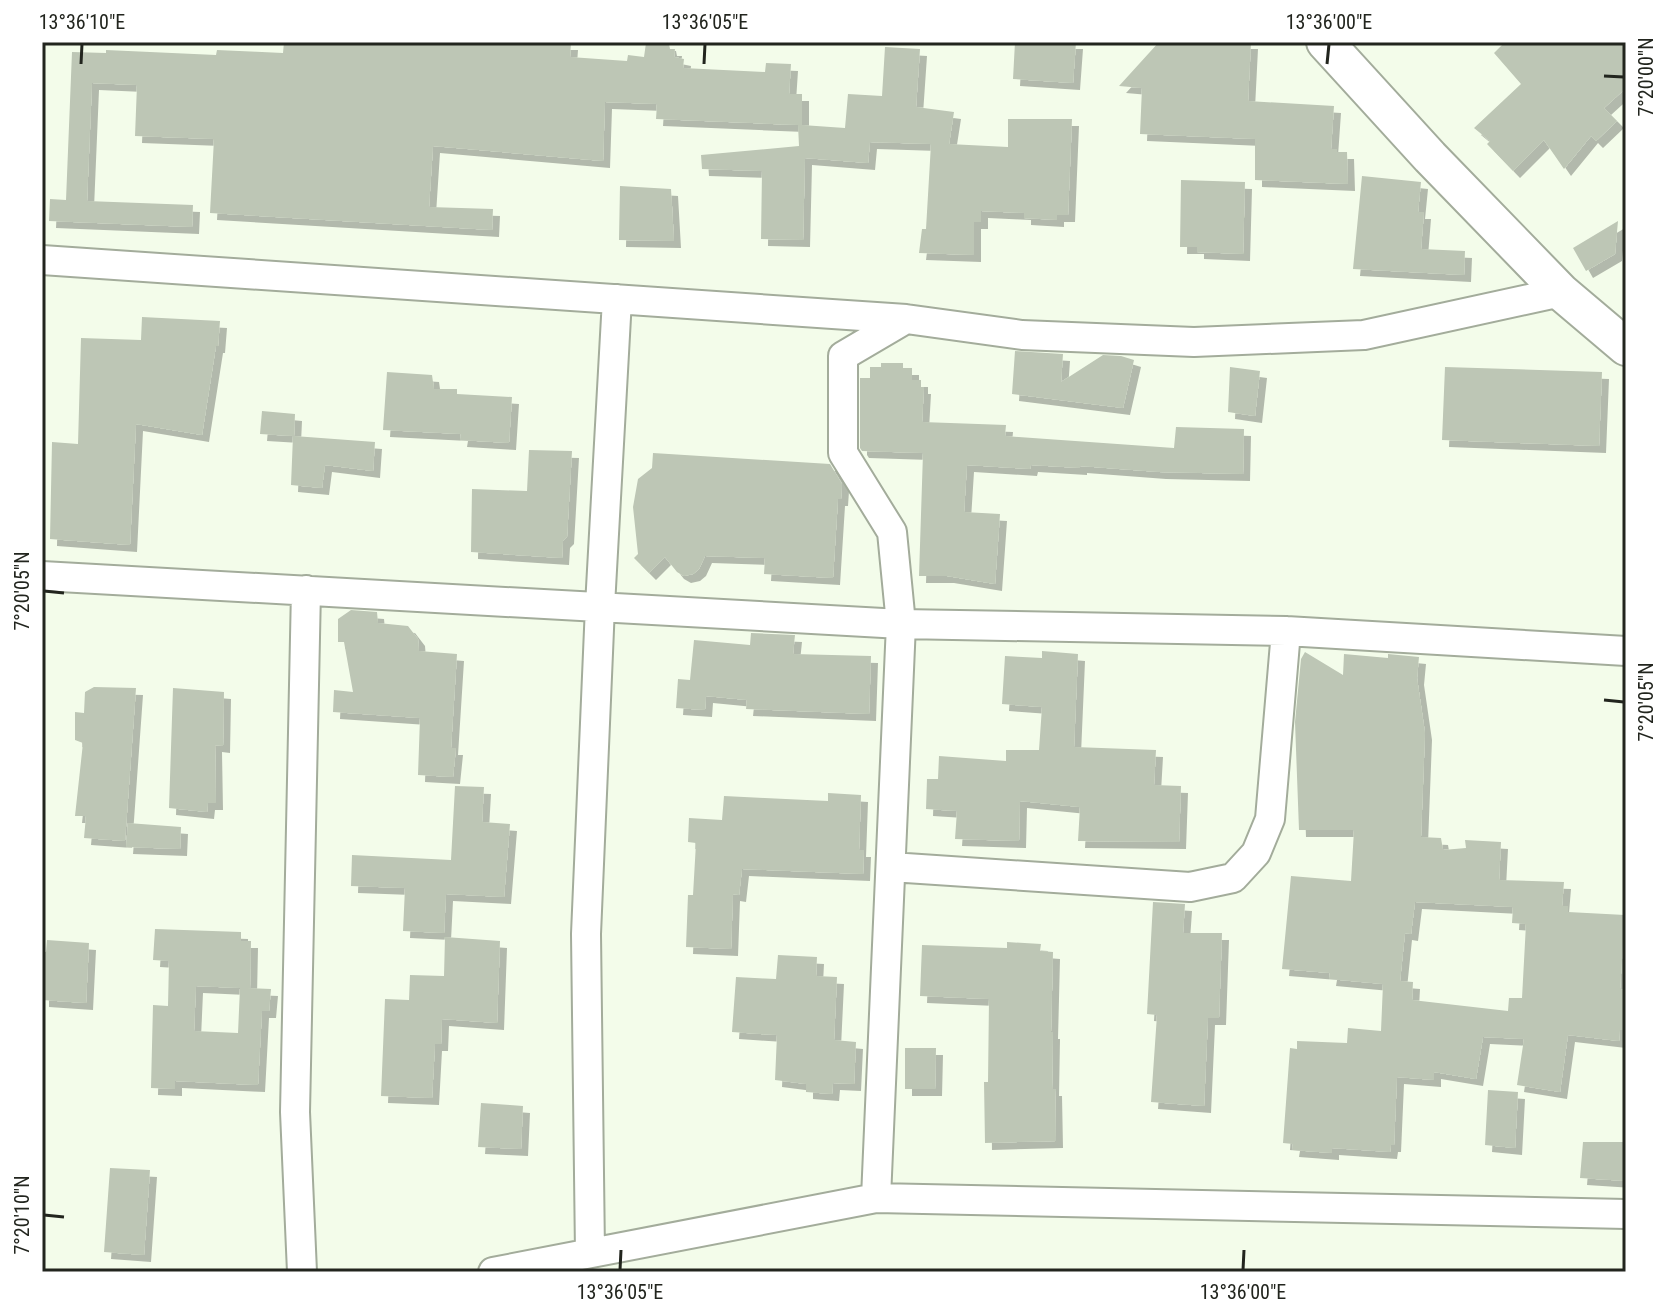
<svg xmlns="http://www.w3.org/2000/svg" width="1668" height="1314" font-family="'Roboto Condensed',sans-serif">
  <style>
    .building { fill: #bdc6b5; fill-rule: evenodd; filter: url(#shadow) }
    .lines { fill: none; stroke-linecap: round; stroke-linejoin: round }
    .minor-casing { stroke: #a3ac9b; stroke-width: 32 }
    .tertiary-casing { stroke: #a3ac9b; stroke-width: 40 }
    .minor { stroke: #fff; stroke-width: 28 }
    .tertiary { stroke: #fff; stroke-width: 36 }
    .ticks { fill: none; stroke: #22251e; stroke-width: 3 }
    .neatline { fill: none; stroke: #22251e; stroke-width: 3 }
    .ticks-label { font-size: 20px; text-anchor: middle; fill: #22251e }
  </style>
  <defs>
    <filter id="shadow"><feDropShadow dx="7" dy="7" stdDeviation="0" flood-color="#0004"/></filter>
  </defs>
  <rect width="100%" height="100%" fill="#f3fcea"/>
  <path class="building" d="M 284,42 L 571,43 L 570,57 L 627,61 L 628,55 L 644,57 L 646,43 L 669,44 L 670,49 L 675,49 L 674,57 L 684,59 L 683,68 L 765,72 L 766,63 L 791,64 L 789,94 L 802,94 L 802,125 L 845,128 L 848,94 L 882,96 L 885,47 L 920,49 L 916,107 L 954,112 L 949,144 L 1008,147 L 1008,119 L 1072,119 L 1068,215 L 1057,215 L 1057,220 L 1024,218 L 1024,213 L 981,211 L 981,222 L 974,222 L 974,255 L 919,253 L 922,229 L 926,229 L 931,144 L 870,142 L 868,163 L 805,158 L 803,240 L 761,239 L 762,171 L 702,169 L 701,155 L 799,146 L 798,125 L 656,119 L 657,104 L 605,102 L 603,161 L 433,146 L 429,207 L 493,209 L 492,230 L 210,213 L 214,139 L 135,136 L 137,85 L 92,83 L 87,201 L 193,205 L 192,227 L 49,221 L 50,199 L 66,200 L 72,52 L 106,53 L 106,50 L 216,55 L 217,50 L 283,53 Z
    M 1015,42 L 1076,42 L 1073,83 L 1013,79 Z
    M 1159,42 L 1251,42 L 1248,101 L 1334,106 L 1331,149 L 1337,149 L 1337,152 L 1347,152 L 1348,184 L 1255,180 L 1255,139 L 1140,134 L 1142,88 L 1119,86 Z
    M 1505,42 L 1626,42 L 1626,88 L 1604,108 L 1617,121 L 1596,141 L 1591,136 L 1564,169 L 1544,140 L 1513,171 L 1487,144 L 1490,141 L 1474,128 L 1521,84 L 1494,53 Z
    M 1362,176 L 1421,182 L 1418,212 L 1424,212 L 1421,249 L 1465,251 L 1464,275 L 1353,269 Z
    M 1181,180 L 1245,182 L 1243,254 L 1197,252 L 1197,247 L 1180,247 Z
    M 620,186 L 671,189 L 674,241 L 619,240 Z
    M 1618,221 L 1615,254 L 1586,271 L 1573,248 Z
    M 142,317 L 220,321 L 218,346 L 216,346 L 202,435 L 136,424 L 130,545 L 50,539 L 52,442 L 78,444 L 81,338 L 141,340 Z
    M 1015,351 L 1063,354 L 1061,382 L 1103,355 L 1121,356 L 1134,360 L 1123,408 L 1012,394 Z
    M 881,363 L 903,363 L 903,368 L 912,368 L 912,380 L 921,380 L 921,387 L 924,387 L 922,422 L 1006,425 L 1005,436 L 1174,448 L 1176,427 L 1244,429 L 1243,474 L 1159,472 L 1080,466 L 1080,468 L 1031,465 L 1030,469 L 967,465 L 964,512 L 1000,514 L 995,584 L 947,576 L 919,576 L 923,453 L 862,451 L 860,448 L 860,378 L 870,378 L 870,367 L 881,367 Z
    M 1230,367 L 1260,371 L 1255,416 L 1228,412 Z
    M 1445,367 L 1602,372 L 1599,446 L 1442,440 Z
    M 387,372 L 432,375 L 434,389 L 457,389 L 457,394 L 512,397 L 509,443 L 460,440 L 461,434 L 383,430 Z
    M 262,411 L 295,414 L 294,436 L 375,442 L 373,471 L 325,465 L 322,488 L 291,485 L 293,436 L 260,434 Z
    M 529,450 L 572,451 L 567,537 L 563,541 L 562,558 L 471,552 L 472,489 L 527,491 Z
    M 653,453 L 830,464 L 842,484 L 841,499 L 838,499 L 833,578 L 764,574 L 765,558 L 705,556 L 699,569 L 693,574 L 684,576 L 677,572 L 665,557 L 649,573 L 634,558 L 638,554 L 633,507 L 638,479 L 652,468 Z
    M 351,610 L 377,612 L 378,623 L 408,626 L 418,639 L 419,651 L 457,654 L 451,748 L 456,748 L 453,777 L 418,775 L 420,718 L 333,712 L 334,690 L 353,692 L 344,642 L 338,642 L 338,619 Z
    M 751,633 L 795,635 L 793,654 L 871,656 L 869,714 L 746,709 L 747,700 L 706,696 L 705,710 L 676,708 L 678,679 L 690,680 L 694,640 L 750,645 Z
    M 1042,651 L 1078,654 L 1074,747 L 1156,750 L 1154,785 L 1181,786 L 1179,842 L 1078,841 L 1080,807 L 1020,801 L 1019,841 L 955,839 L 957,811 L 926,809 L 927,779 L 938,779 L 939,756 L 1006,761 L 1006,750 L 1039,750 L 1042,707 L 1002,704 L 1005,656 L 1042,658 Z
    M 1305,652 L 1343,675 L 1344,654 L 1388,658 L 1388,654 L 1419,657 L 1417,678 L 1425,733 L 1421,837 L 1441,838 L 1443,850 L 1466,848 L 1465,840 L 1501,842 L 1499,880 L 1564,882 L 1562,906 L 1568,906 L 1568,912 L 1625,915 L 1620,989 L 1626,990 L 1626,1030 L 1620,1030 L 1619,1041 L 1568,1035 L 1560,1092 L 1517,1085 L 1524,1039 L 1483,1037 L 1476,1079 L 1434,1072 L 1434,1080 L 1397,1077 L 1394,1145 L 1391,1145 L 1390,1152 L 1332,1148 L 1332,1153 L 1292,1150 L 1293,1144 L 1283,1143 L 1290,1048 L 1297,1049 L 1297,1041 L 1347,1043 L 1348,1028 L 1381,1031 L 1383,984 L 1329,979 L 1330,973 L 1282,969 L 1291,876 L 1351,881 L 1354,830 L 1299,830 L 1295,722 L 1301,659 ZM 1415,902 L 1513,907 L 1512,923 L 1526,924 L 1522,998 L 1509,998 L 1508,1011 L 1412,1000 L 1413,982 L 1400,981 L 1405,933 L 1411,934 Z
    M 94,687 L 136,688 L 125,841 L 84,838 L 86,816 L 75,816 L 83,743 L 75,740 L 75,712 L 84,713 L 85,692 Z
    M 173,688 L 224,692 L 223,746 L 215,745 L 216,803 L 208,803 L 207,812 L 169,808 Z
    M 455,786 L 484,787 L 482,822 L 510,824 L 504,897 L 446,894 L 444,933 L 403,931 L 405,888 L 351,886 L 352,855 L 451,860 Z
    M 828,793 L 861,795 L 859,850 L 864,850 L 863,874 L 742,869 L 739,895 L 733,894 L 731,949 L 686,947 L 688,895 L 693,895 L 696,843 L 688,842 L 689,818 L 722,820 L 724,796 L 828,801 Z
    M 128,823 L 181,827 L 180,849 L 126,847 Z
    M 1153,902 L 1185,904 L 1183,933 L 1222,933 L 1219,1018 L 1208,1018 L 1204,1106 L 1151,1102 L 1157,1015 L 1147,1014 Z
    M 155,929 L 241,932 L 241,941 L 251,941 L 250,988 L 247,988 L 271,989 L 269,1011 L 262,1011 L 258,1085 L 175,1081 L 175,1089 L 151,1088 L 153,1005 L 168,1006 L 169,961 L 153,960 ZM 196,986 L 240,988 L 238,1033 L 194,1031 Z
    M 445,937 L 500,941 L 497,1023 L 442,1019 L 441,1044 L 435,1044 L 432,1098 L 381,1096 L 385,999 L 409,1000 L 410,975 L 444,976 Z
    M 47,940 L 89,943 L 86,1003 L 42,1000 L 42,951 L 46,952 Z
    M 1007,942 L 1041,944 L 1040,951 L 1053,952 L 1051,1032 L 1053,1032 L 1052,1089 L 1055,1089 L 1056,1141 L 985,1143 L 984,1082 L 988,1082 L 989,999 L 920,996 L 922,945 L 1007,948 Z
    M 778,955 L 817,957 L 816,976 L 837,977 L 834,1040 L 856,1042 L 854,1084 L 833,1083 L 832,1094 L 806,1092 L 806,1084 L 775,1080 L 777,1035 L 732,1032 L 736,977 L 776,979 Z
    M 905,1048 L 936,1048 L 935,1089 L 905,1089 Z
    M 1488,1090 L 1518,1092 L 1515,1148 L 1485,1145 Z
    M 481,1103 L 523,1106 L 521,1149 L 478,1147 Z
    M 1583,1142 L 1626,1142 L 1626,1181 L 1580,1178 Z
    M 110,1168 L 150,1170 L 144,1255 L 104,1252 Z"/>
  <g class="lines">
    <g class="minor-casing">
      <path id="minor" d="M 42,260 L 906,319 L 1022,335 L 1194,342 L 1364,335 L 1561,292
        M 42,576 L 901,624 L 1286,631 L 1626,651
        M 891,867 L 1190,887 L 1233,878 L 1256,853 L 1270,819 L 1286,631
        M 876,1198 L 901,624 L 892,532 L 843,453 L 843,356 L 906,319
        M 590,1253 L 586,934 L 600,606 L 617,299
        M 302,1272 L 295,1112 L 306,590
        M 493,1272 L 876,1198 L 1626,1214"/>
    </g>
    <g class="tertiary-casing">
      <path id="tertiary" d="M 1325,42 L 1430,157 L 1561,292 L 1626,347"/>
    </g>
    <use href="#minor" class="minor"/>
    <use href="#tertiary" class="tertiary"/>
  </g>
  <path class="ticks" d="M 81,64 L 82,44M 704,64 L 705,44M 1327,64 L 1329,44M 1604,76 L 1624,77M 44,591 L 64,593M 1604,700 L 1624,702M 44,1215 L 64,1217M 620,1270 L 621,1250M 1243,1270 L 1244,1250"/>
  <rect width="1668" height="1314" fill="none" stroke="#ffffff" stroke-width="88"/>
  <rect x="44" y="44" width="1580" height="1226" class="neatline"/>
  <g class="ticks-label">
    <text x="82" y="29">13°36'10"E</text>
    <text x="705" y="29">13°36'05"E</text>
    <text x="1329" y="29">13°36'00"E</text>
    <text transform="translate(1646 77) rotate(-90)" y="7">7°20'00"N</text>
    <text transform="translate(22 591) rotate(-90)" y="7">7°20'05"N</text>
    <text transform="translate(1646 702) rotate(-90)" y="7">7°20'05"N</text>
    <text transform="translate(22 1215) rotate(-90)" y="7">7°20'10"N</text>
    <text x="620" y="1299">13°36'05"E</text>
    <text x="1243" y="1299">13°36'00"E</text>
  </g>
</svg>
